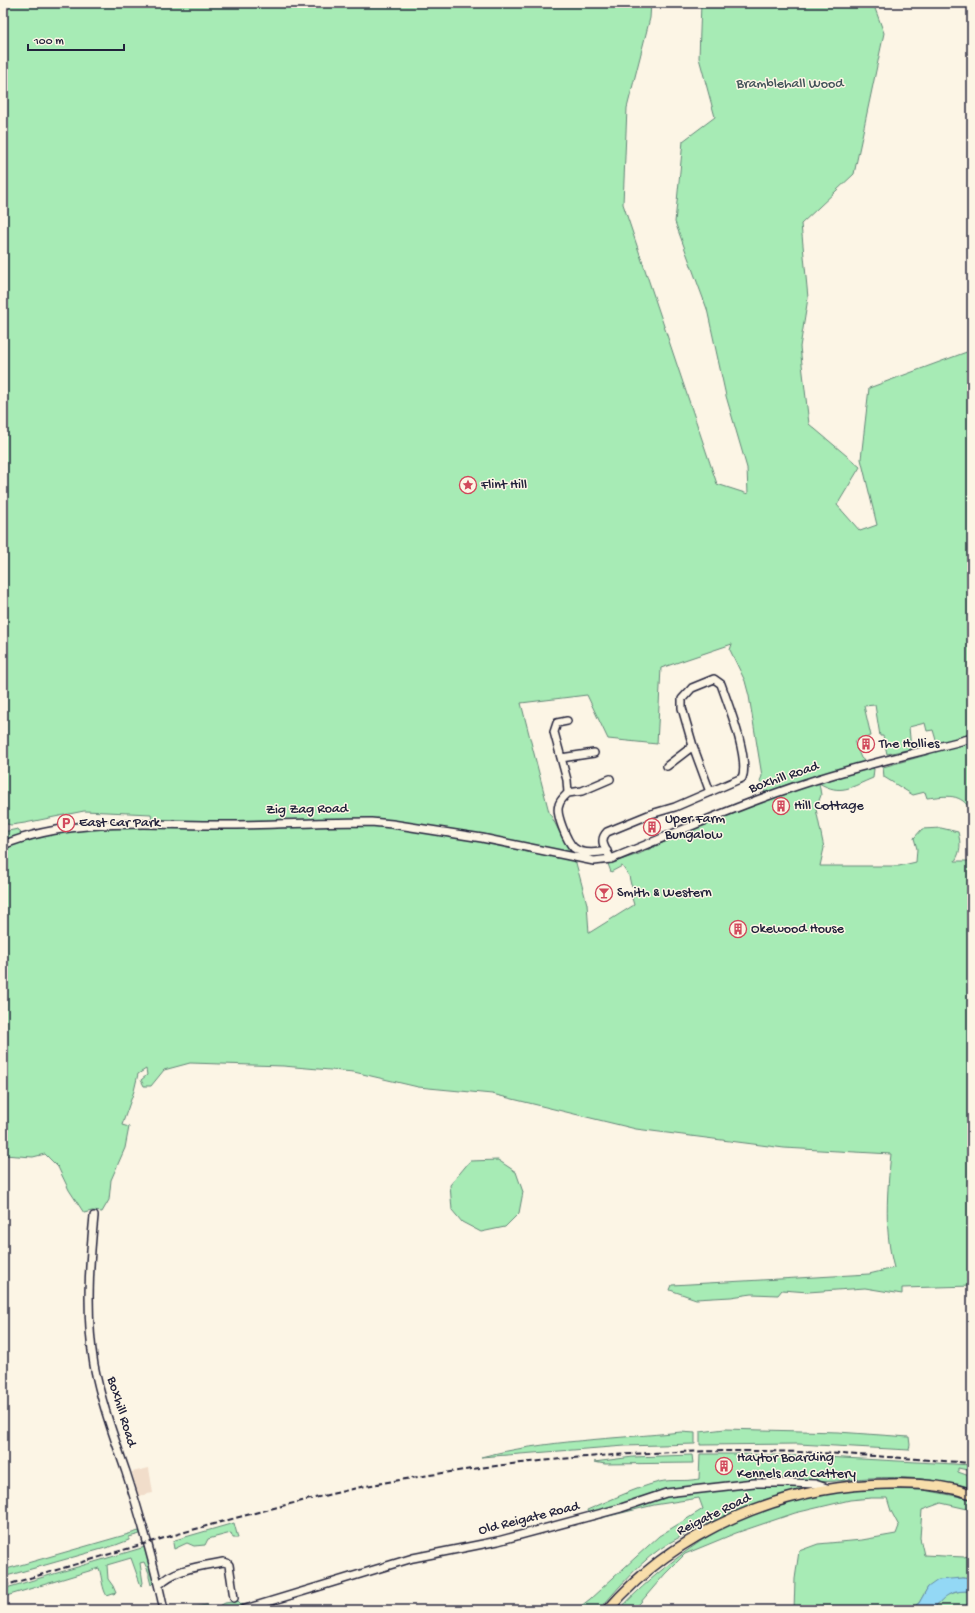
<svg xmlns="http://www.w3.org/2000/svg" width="975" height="1613" font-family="'Gochi Hand',sans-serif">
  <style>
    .built { fill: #f1ddca }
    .green { fill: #a7ebb5; stroke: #648678; fill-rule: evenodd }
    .water { fill: #93d8f5; stroke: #668fab }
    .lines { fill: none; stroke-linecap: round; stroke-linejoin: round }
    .minor-casing { stroke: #22223b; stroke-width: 10 }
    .major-casing { stroke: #22223b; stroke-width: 12 }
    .minor { stroke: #fcf5e5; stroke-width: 7 }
    .major { stroke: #f8deab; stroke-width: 9 }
    .rail { stroke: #22223b; stroke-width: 2; stroke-dasharray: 6 3; stroke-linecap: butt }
    .labels { text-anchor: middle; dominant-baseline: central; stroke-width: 3; stroke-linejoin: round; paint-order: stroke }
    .park-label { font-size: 14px; fill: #43545a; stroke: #fcf5e5 }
    .poi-label { font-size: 14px; fill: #22223b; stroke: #fcf5e5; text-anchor: start }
    .street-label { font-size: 14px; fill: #22223b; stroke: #fcf5e5 }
  </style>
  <rect width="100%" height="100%" fill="#fcf5e5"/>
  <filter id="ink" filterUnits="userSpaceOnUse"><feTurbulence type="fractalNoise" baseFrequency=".025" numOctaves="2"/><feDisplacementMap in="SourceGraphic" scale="8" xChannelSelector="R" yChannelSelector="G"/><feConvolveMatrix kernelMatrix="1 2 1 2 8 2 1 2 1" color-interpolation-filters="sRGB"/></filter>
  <g filter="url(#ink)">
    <path class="built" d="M 149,1468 L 153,1493 L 138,1496 L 132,1472 Z"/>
    <path class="green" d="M 3,3 L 651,3 L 650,18 L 627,108 L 623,204 L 717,484 L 748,494 L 747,468 L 726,396 L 707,309 L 675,222 L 683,141 L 715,117 L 699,58 L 701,3 L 873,3 L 884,33 L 854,174 L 801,224 L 808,298 L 800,347 L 809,424 L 860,467 L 837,505 L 860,531 L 877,525 L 861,459 L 869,388 L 972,350 L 972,812 C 961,792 947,796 927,798 L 925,792 L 913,795 L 884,777 L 883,767 L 930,754 L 938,747 L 933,730 L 927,731 L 925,723 L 909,727 L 911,749 L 887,754 L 883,736 L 880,736 L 875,705 L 864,706 L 871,736 L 854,741 L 861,758 L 874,769 L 873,778 C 851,787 841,796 819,783 L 821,795 L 816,809 L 824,848 L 820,866 L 899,866 L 916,862 L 917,849 L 914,838 L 922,829 L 941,828 L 958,832 C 961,844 961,851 955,861 L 969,861 L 972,859 L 972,1286 L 902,1288 L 902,1294 L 865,1288 L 808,1292 L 782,1290 L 778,1295 L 752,1294 L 731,1297 L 696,1299 L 670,1290 L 672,1285 L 869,1274 L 894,1268 C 884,1231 887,1192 891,1154 L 784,1148 L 636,1129 L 492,1094 L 418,1087 L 354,1072 L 283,1066 L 190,1063 L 164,1070 L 151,1086 L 144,1086 L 141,1080 L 147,1075 L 146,1069 L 138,1074 L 134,1091 L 122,1125 L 129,1127 L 125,1148 L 111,1180 L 109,1200 L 102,1212 L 92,1211 L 84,1213 L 69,1190 L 58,1167 L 45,1154 L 33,1157 L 3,1155 L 3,832 L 18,829 L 22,835 L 152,821 L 151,814 L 84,811 L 25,823 L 11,825 L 3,823 ZM 732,644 L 730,650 L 745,681 L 749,696 L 762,776 L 760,781 L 765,793 L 796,781 L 800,788 L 703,824 L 639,854 L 608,864 L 611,872 L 622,866 L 629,876 L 631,885 L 637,889 L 632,898 L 634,905 L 589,933 L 587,904 L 576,863 L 549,812 L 521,703 L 587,695 L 608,739 L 657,744 L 661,668 Z
      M 498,1160 L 516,1172 L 523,1192 L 519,1213 L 505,1227 L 481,1232 L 462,1222 L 452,1210 L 450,1185 L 470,1161 Z
      M 725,1429 L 838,1432 L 909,1437 L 910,1445 L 909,1450 L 798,1444 L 700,1445 L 700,1432 Z
      M 681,1432 L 695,1433 L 695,1444 L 625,1446 L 481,1457 C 546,1440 614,1439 681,1432 Z
      M 700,1454 L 738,1454 L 806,1456 L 972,1465 L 972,1471 L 958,1468 L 958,1472 L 972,1477 L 972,1488 C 937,1479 904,1476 868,1478 C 850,1479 832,1483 813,1481 L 813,1486 C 764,1501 714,1517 669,1543 C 642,1559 620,1586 599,1610 L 576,1610 L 590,1599 L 659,1536 L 703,1509 L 699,1498 L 654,1505 L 589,1521 L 587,1510 C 611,1500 635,1488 659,1482 C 672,1479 686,1482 699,1479 Z
      M 692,1455 L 693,1463 L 605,1464 L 594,1462 L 633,1457 Z
      M 871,1489 L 924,1490 L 972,1499 L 972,1510 L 941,1503 L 922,1510 L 920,1538 L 924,1555 L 964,1557 L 972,1555 L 972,1579 L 962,1578 L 928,1587 L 919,1603 L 909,1610 L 794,1610 L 795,1579 L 799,1551 L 818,1544 L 862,1540 L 896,1534 L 899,1526 L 891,1511 L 887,1498 L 871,1498 L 850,1500 L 795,1513 L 736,1533 L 685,1554 L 665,1574 L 634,1610 L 619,1610 C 656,1570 719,1522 772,1505 C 804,1495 838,1491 871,1489 Z
      M 234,1523 L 238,1538 L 233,1538 L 231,1533 L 208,1539 L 205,1545 L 194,1546 L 187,1543 L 174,1549 L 173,1543 L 175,1540 Z
      M 139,1531 L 140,1534 L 129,1537 L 129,1540 L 116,1545 L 3,1577 L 3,1570 Z
      M 145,1547 L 155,1581 L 151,1585 L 149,1577 L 149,1573 L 144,1562 L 140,1563 L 143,1583 L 141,1586 L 131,1558 L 107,1565 L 108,1579 L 113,1586 L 116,1593 L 107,1596 C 102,1589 102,1577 99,1568 L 3,1597 L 3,1589 Z
      M 961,1591 L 972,1591 L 972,1610 L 932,1610 L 946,1595 Z
      M 238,1601 L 243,1606 L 228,1610 L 188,1610 L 194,1607 L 207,1605 L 210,1609 L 216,1608 L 225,1603 Z"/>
    <path class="water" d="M 962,1578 L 972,1579 L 972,1591 C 949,1591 947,1594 932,1610 L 909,1610 L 919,1603 L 928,1587 L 938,1580 Z"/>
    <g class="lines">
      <g class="minor-casing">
        <path id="minor" d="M 567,721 L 557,723 L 554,732 L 567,780 L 568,793 C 565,796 560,800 559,805 C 555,813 567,842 574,848 C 583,855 597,853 607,851
          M 561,758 L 594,753
          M 667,766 L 693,746 L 710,792
          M 568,793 L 582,791 L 610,779
          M 3,845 C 70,817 148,825 219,825 C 270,825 320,822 371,822 L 392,824 L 482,838 L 594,861 L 611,859 C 669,836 726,810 785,790 C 846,768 910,755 972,738
          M 611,859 C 606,849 598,841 607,832 L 651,814 L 675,807 L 742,778 C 750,759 728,704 721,684 L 714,679 L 692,688 L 682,699 L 682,708 L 693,746
          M 94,1216 C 89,1265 86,1316 94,1365 C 101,1402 114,1437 126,1472 C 141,1518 154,1564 164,1610
          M 159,1585 C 173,1569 202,1566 223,1562 L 227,1563 L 229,1565 L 234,1598
          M 242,1610 L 413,1558 L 498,1541 L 621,1508 L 666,1493 L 754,1483 L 792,1483 L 815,1484 L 827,1488"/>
      </g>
      <g class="major-casing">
        <path id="major" d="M 608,1610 C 676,1530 784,1485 888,1484 C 916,1483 945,1485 972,1494"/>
      </g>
      <use href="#minor" class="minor"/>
      <use href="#major" class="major"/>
      <path class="rail" d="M 3,1586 C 101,1557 199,1526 298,1502 C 319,1497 340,1492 361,1487 C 491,1462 626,1450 760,1451 C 830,1452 901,1458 972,1463"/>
    </g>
  </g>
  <defs>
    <g id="sight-ring" transform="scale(0.9)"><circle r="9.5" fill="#fcf5e5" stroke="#d1495b" stroke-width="1.5"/><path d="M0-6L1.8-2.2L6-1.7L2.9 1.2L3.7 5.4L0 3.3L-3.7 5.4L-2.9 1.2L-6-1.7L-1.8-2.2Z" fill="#d1495b"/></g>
    <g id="building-ring" transform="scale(0.9)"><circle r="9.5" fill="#fcf5e5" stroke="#d1495b" stroke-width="1.5"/><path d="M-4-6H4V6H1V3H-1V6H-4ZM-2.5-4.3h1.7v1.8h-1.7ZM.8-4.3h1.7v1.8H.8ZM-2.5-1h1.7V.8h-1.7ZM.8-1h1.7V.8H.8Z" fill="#d1495b"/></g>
    <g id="parking-ring" transform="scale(0.9)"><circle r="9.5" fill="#fcf5e5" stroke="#d1495b" stroke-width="1.5"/><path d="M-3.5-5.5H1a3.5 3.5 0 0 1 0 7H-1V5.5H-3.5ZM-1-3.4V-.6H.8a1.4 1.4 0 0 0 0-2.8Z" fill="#d1495b"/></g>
    <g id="bar-ring" transform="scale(0.9)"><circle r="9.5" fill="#fcf5e5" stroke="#d1495b" stroke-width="1.5"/><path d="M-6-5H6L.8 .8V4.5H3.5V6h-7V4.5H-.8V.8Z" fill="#d1495b"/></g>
  </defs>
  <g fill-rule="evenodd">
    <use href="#sight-ring" x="468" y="485"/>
    <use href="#building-ring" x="866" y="744"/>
    <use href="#building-ring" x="781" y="806"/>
    <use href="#parking-ring" x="66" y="823"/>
    <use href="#building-ring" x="652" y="827"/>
    <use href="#bar-ring" x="604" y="893"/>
    <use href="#building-ring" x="738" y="929"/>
    <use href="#building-ring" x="724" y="1466"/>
  </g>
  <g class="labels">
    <g class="park-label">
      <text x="790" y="84">Bramblehall Wood</text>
    </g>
    <g class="poi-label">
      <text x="481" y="485">Flint Hill</text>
      <text x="879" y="744">The Hollies</text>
      <text x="794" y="806">Hill Cottage</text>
      <text x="665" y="819">Uper Farm<tspan x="665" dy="16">Bungalow</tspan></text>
      <text x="79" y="823">East Car Park</text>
      <text x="617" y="893">Smith &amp; Western</text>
      <text x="751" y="929">Okewood House</text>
      <text x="737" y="1458">Haytor Boarding<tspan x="737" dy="16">Kennels and Cattery</tspan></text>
    </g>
    <g class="street-label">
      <text transform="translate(784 778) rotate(-19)">Boxhill Road</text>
      <text transform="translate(307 810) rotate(-1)">Zig Zag Road</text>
      <text transform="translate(121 1412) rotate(73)">Boxhill Road</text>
      <text transform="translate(714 1515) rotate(-26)">Reigate Road</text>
      <text transform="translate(529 1519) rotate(-14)">Old Reigate Road</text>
    </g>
  </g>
  <rect width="975" height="1613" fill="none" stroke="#fcf5e5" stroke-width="16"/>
  <rect x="8" y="8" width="959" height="1597" fill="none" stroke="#22223b" stroke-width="1.5" filter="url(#ink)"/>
  <path d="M28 44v6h96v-6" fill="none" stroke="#22223b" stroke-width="2"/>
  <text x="34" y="44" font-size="12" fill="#22223b" stroke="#fcf5e5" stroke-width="3" paint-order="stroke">100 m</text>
</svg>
